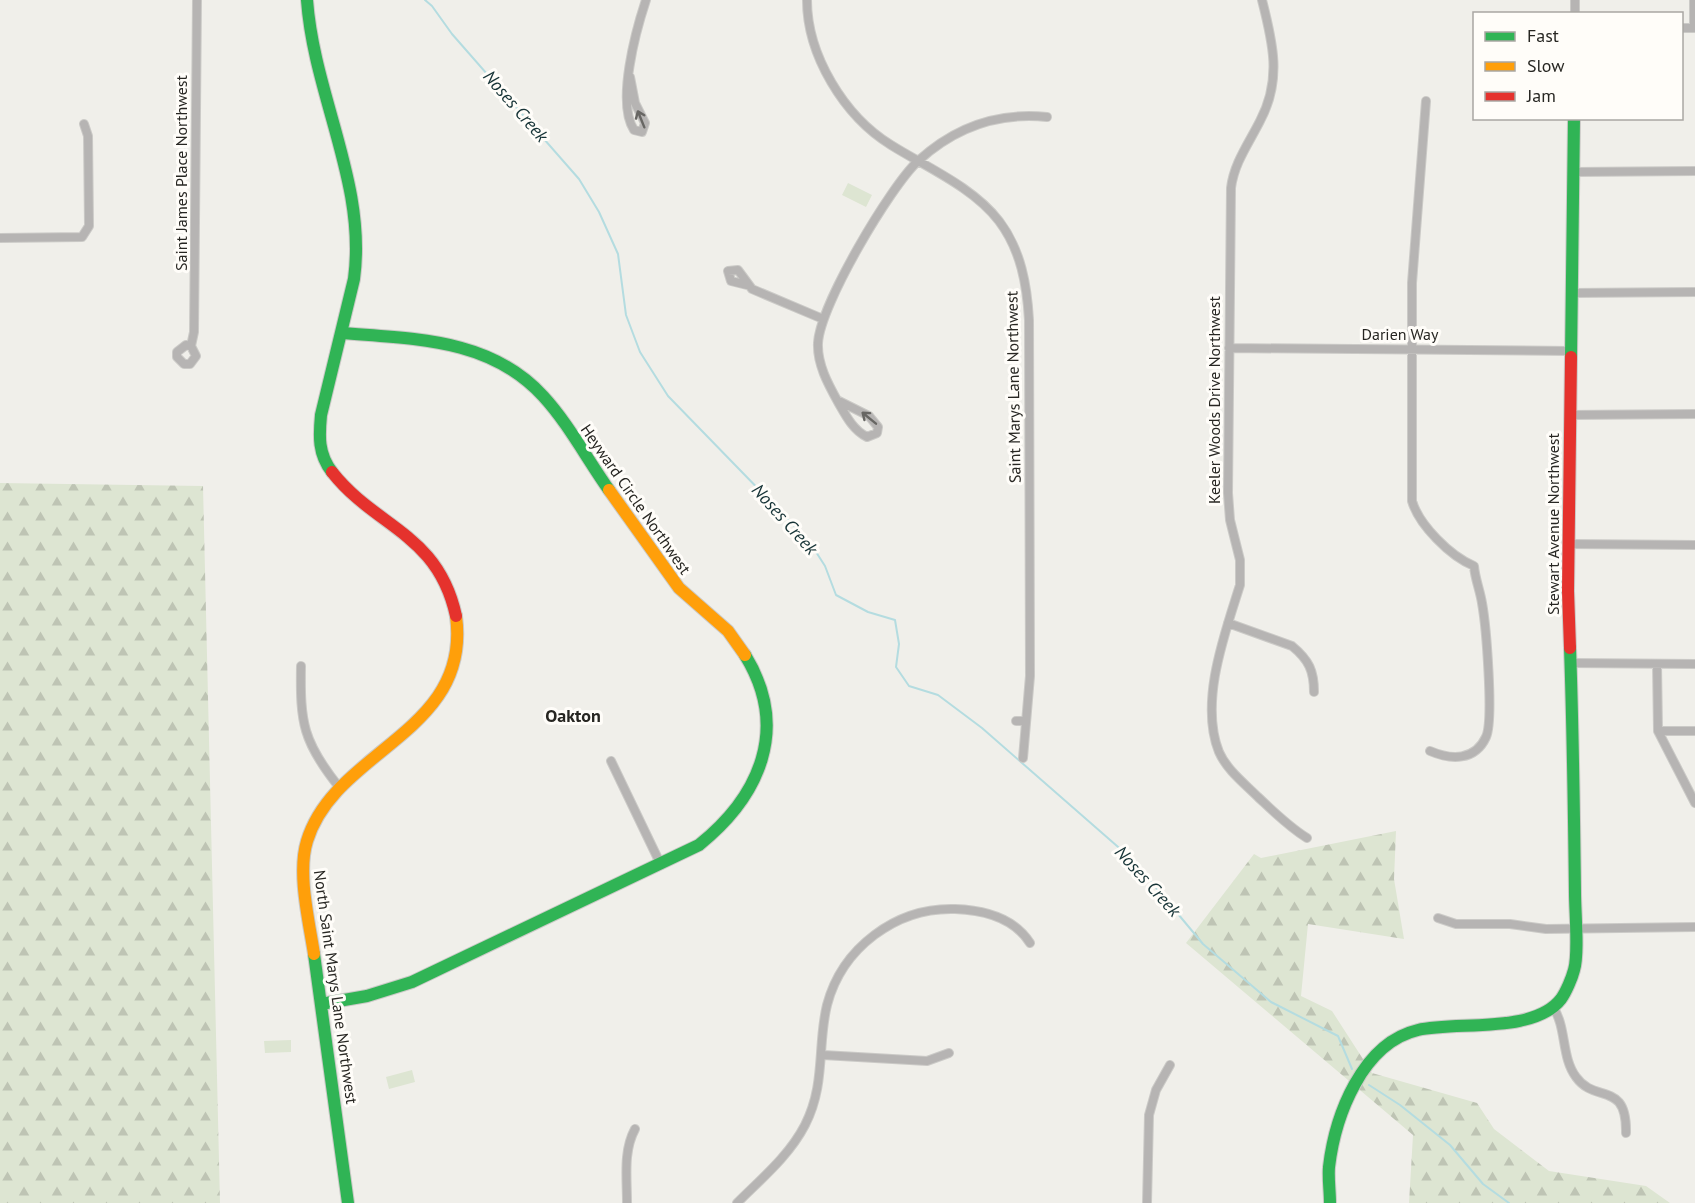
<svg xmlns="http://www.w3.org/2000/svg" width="1695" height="1203" font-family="'PT Sans',sans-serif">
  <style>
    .forest { fill: url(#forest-firs) }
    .pitch { fill: #dde5d2 }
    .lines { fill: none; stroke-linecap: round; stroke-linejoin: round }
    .stream { stroke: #b4dce0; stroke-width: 2 }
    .street-casing { stroke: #cbcac7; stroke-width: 10 }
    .fast-casing { stroke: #cbcac7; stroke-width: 14 }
    .slow-casing { stroke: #cbcac7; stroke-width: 14 }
    .jam-casing { stroke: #cbcac7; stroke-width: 14 }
    .street { stroke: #b6b4b3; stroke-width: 8 }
    .fast { stroke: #30b455; stroke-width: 12 }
    .slow { stroke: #ff9f0a; stroke-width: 12 }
    .jam { stroke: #e5322d; stroke-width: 12 }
    .oneway { stroke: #676663 }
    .labels { text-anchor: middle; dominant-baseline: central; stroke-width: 6; stroke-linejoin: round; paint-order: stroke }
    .street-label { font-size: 16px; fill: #272622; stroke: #fffdf9 }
    .water-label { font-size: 18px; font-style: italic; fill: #163336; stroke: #fffdf9 }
    .neighbourhood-label { font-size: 18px; font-weight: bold; fill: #272622; stroke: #fffdf9 }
  </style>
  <defs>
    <pattern id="forest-firs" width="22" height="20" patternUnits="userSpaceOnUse" patternTransform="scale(1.5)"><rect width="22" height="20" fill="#dde5d2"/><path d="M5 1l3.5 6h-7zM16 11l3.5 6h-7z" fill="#bec4b4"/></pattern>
  </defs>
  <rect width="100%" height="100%" fill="#f0efea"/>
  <path class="forest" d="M 0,483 L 203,486 L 220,1203 L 0,1203 Z
    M 1396,831 L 1394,879 L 1404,939 L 1308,924 L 1301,996 L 1332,1011 L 1372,1073 L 1477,1103 L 1494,1129 L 1549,1171 L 1646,1186 L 1670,1203 L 1409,1203 L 1413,1135 L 1186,943 L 1254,854 L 1261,858 Z"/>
  <path class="pitch" d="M 848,183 L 872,195 L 866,207 L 842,195 Z
    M 291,1040 L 291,1052 L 265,1053 L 264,1041 Z
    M 412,1070 L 415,1082 L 389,1089 L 386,1077 Z"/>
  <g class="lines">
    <path class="stream" d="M 425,0 L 432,6 L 452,34 L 579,179 L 599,212 L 618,254 L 626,315 L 640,352 L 668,396 L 809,541 L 825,566 L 836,595 L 868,612 L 895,620 L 899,644 L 896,667 L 909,686 L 938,695 L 982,728 L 1133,860 L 1203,944 L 1271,1002 L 1338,1036 L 1352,1069
      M 1369,1085 L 1400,1105 L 1450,1145 L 1483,1184 L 1509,1203"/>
    <g class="street-casing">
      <path id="street" d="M 807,0 C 807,55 844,116 891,145 C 926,167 973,187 999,221 C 1021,250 1027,285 1029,320 L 1030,676 L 1023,758
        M 1262,0 C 1273,43 1282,80 1260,121 C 1249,143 1234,163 1231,188 L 1228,493 L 1230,520 L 1240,560 L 1240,585 C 1225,633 1199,702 1219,752 C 1227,770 1244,783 1258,797 C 1274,812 1289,827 1307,838
        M 1575,14 L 1575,0
        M 1682,28 L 1695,28
        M 1694,28 L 1694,0
        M 630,77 L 635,103 L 645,123 L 642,132 L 634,130 C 616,103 636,30 646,0
        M 1426,101 L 1412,283 L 1412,501 C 1419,525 1450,556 1474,566 C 1475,579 1480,590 1482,603 C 1486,625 1494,720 1486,737 C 1475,761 1451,760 1430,751
        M 1574,172 L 1695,171
        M 0,238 L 82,237 L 89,226 L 88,136 L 84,124
        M 747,285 L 731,281 L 728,271 L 738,270 L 752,289 L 823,319
        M 1572,293 L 1695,292
        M 191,346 L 186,345 L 177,352 L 177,357 L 184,364 L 190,364 L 196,356 L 191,346 L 194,332 L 197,0
        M 1229,348 L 1571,351
        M 837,400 L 869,416 L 878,427 L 877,433 L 867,437 C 853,430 846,416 838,402 C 828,384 817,364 818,343 C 820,305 890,187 918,161 C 955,127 998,112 1047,117
        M 1569,415 L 1695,414
        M 1568,544 L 1695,545
        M 1228,623 L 1292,646 C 1309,660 1314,671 1314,692
        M 1571,663 L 1695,664
        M 1657,664 L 1658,731 L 1695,803
        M 301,666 C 300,723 303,742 339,787
        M 1016,721 L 1026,721
        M 1658,731 L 1695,731
        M 611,761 L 661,865
        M 1438,918 L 1456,924 L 1510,924 L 1546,929 L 1695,927
        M 1553,1007 C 1567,1028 1561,1057 1576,1077 C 1595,1104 1627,1080 1626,1133
        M 823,1055 L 927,1061 L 949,1053
        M 627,1203 C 627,1178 623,1151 635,1129
        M 737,1203 C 761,1179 789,1156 805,1125 C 826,1084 817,1046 827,1005 C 842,948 896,907 955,909 C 984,910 1014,918 1030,943
        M 1147,1203 L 1149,1115 L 1156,1090 L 1170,1065"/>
    </g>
    <g class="fast-casing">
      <path id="fast" d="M 307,0 C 314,96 367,184 354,279 L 321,415 C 319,436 318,454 332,472
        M 342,333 C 414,339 490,338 543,396 C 568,423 587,459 609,490
        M 1571,357 L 1574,118
        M 314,954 L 348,1203
        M 321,1004 L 367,996 L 412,982 L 699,845 C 760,796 790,728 745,655
        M 1330,1203 C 1330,1191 1328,1179 1329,1167 C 1335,1116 1362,1043 1418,1030 C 1458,1021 1534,1034 1561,999 C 1566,992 1572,978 1574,970 C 1579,954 1575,912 1575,893 C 1574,811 1573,730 1570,648"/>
    </g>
    <g class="slow-casing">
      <path id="slow" d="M 609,490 L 679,588 L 728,631 L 745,655
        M 314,954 C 309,921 297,873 307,841 C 335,749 472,733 456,616"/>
    </g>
    <g class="jam-casing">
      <path id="jam" d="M 332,472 C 376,528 438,533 456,616
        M 1570,648 L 1568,591 L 1571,357"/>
    </g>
    <use href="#street" class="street"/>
    <use href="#fast" class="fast"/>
    <use href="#slow" class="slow"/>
    <use href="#jam" class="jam"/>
  </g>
  <defs><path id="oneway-shaft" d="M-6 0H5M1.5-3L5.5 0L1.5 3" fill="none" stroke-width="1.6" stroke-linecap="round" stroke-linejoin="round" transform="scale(1.5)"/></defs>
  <g class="oneway">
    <use href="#oneway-shaft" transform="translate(641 119) rotate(-112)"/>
    <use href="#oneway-shaft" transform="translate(869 418) rotate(-141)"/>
  </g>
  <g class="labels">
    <g class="street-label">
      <text transform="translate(181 173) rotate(-90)">Saint James Place Northwest</text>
      <text x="1400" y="334">Darien Way</text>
      <text transform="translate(1013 387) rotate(-91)">Saint Marys Lane Northwest</text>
      <text transform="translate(1214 400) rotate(-90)">Keeler Woods Drive Northwest</text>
      <text transform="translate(636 499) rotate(55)">Heyward Circle Northwest</text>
      <text transform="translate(1553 524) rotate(-90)">Stewart Avenue Northwest</text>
      <text transform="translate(336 987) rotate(82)">North Saint Marys Lane Northwest</text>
    </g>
    <g class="water-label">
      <text transform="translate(516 106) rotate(49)">Noses Creek</text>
      <text transform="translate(785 519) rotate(48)">Noses Creek</text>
      <text transform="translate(1148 881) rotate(48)">Noses Creek</text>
    </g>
    <g class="neighbourhood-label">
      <text x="573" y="715">Oakton</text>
    </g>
  </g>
  <rect x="1473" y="12" width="210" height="108" fill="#fffdf9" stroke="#a9a7a3" stroke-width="1.5"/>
  <rect x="1485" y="32" width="30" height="9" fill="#30b455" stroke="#a9a7a3" stroke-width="1.5"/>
  <text x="1527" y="42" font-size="18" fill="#272622">Fast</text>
  <rect x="1485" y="62" width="30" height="9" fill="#ff9f0a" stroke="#a9a7a3" stroke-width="1.5"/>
  <text x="1527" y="72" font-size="18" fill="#272622">Slow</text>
  <rect x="1485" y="92" width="30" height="9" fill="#e5322d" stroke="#a9a7a3" stroke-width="1.5"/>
  <text x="1527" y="102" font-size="18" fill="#272622">Jam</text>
</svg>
